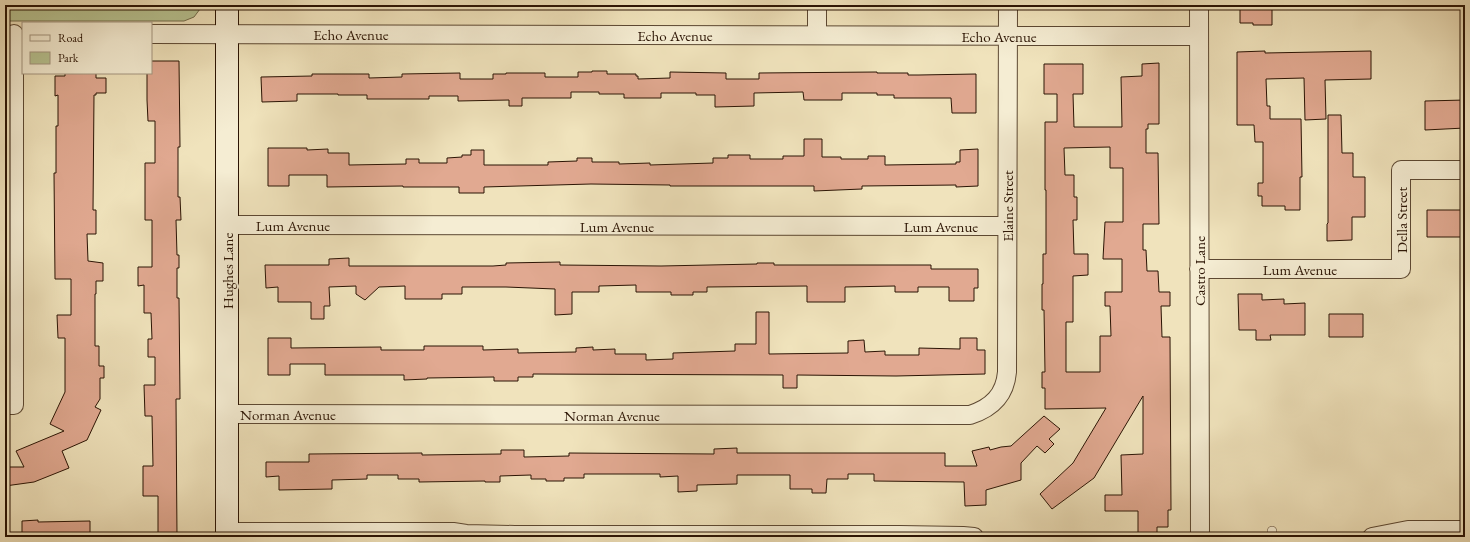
<svg xmlns="http://www.w3.org/2000/svg" width="1470" height="542" font-family="'EB Garamond',serif">
  <style>
    .green { fill: #b8c492; stroke: #726c4b }
    .building { fill: #e1a991; stroke: #2b1404; fill-rule: evenodd }
    .lines { fill: none; stroke-linecap: round; stroke-linejoin: round }
    .lane-casing { stroke: #5c4832; stroke-width: 10 }
    .street-casing { stroke: #5c4832; stroke-width: 20 }
    .secondary-casing { stroke: #2b1404; stroke-width: 24 }
    .lane { stroke: #f5edd3; stroke-width: 9 }
    .street { stroke: #f5edd3; stroke-width: 18 }
    .secondary { stroke: #f5edd3; stroke-width: 22 }
    .labels { text-anchor: middle; dominant-baseline: central; stroke-width: 4; stroke-linejoin: round; paint-order: stroke }
    .street-label { font-size: 15px; fill: #2b1404; stroke: #f5edd3 }
  </style>
  <rect width="100%" height="100%" fill="#f0e3bc"/>
  <filter id="stains"><feTurbulence type="fractalNoise" baseFrequency=".005" numOctaves="4"/><feColorMatrix values="0 0 0 0 .2 0 0 0 0 .09 0 0 0 0 .02 0 0 0 .5 -.17"/></filter>
  <radialGradient id="worn" r=".72"><stop offset=".6" stop-color="#630" stop-opacity="0"/><stop offset="1" stop-color="#630" stop-opacity=".3"/></radialGradient>
  <path class="green" d="M 5,5 L 203,5 L 194,17 L 184,21 L 5,21 Z"/>
  <path class="building" d="M 1240,5 L 1272,5 L 1272,25 L 1253,25 L 1253,23 L 1240,23 Z
    M 1265,51 L 1265,53 L 1371,51 L 1371,79 L 1325,80 L 1326,119 L 1305,120 L 1304,78 L 1266,79 L 1267,106 L 1270,106 L 1270,119 L 1301,119 L 1302,177 L 1300,177 L 1300,210 L 1285,210 L 1285,206 L 1262,206 L 1262,196 L 1258,196 L 1258,183 L 1263,183 L 1263,142 L 1255,142 L 1254,125 L 1237,125 L 1237,52 Z
    M 151,61 L 179,61 L 180,147 L 178,147 L 178,197 L 180,197 L 181,220 L 176,220 L 177,255 L 179,255 L 179,268 L 177,268 L 177,298 L 179,298 L 180,399 L 176,399 L 177,537 L 158,537 L 158,496 L 143,496 L 143,466 L 153,466 L 152,416 L 145,416 L 144,385 L 155,385 L 155,357 L 148,357 L 148,339 L 152,339 L 151,313 L 144,313 L 144,285 L 138,286 L 138,267 L 152,267 L 152,220 L 145,220 L 145,163 L 155,163 L 155,121 L 148,121 L 147,100 L 147,73 L 151,73 Z
    M 1159,63 L 1159,124 L 1148,124 L 1148,129 L 1146,129 L 1146,153 L 1158,153 L 1159,224 L 1143,224 L 1143,250 L 1146,250 L 1147,271 L 1158,271 L 1159,292 L 1170,292 L 1170,306 L 1161,306 L 1162,337 L 1170,337 L 1171,510 L 1168,510 L 1168,527 L 1157,527 L 1157,537 L 1138,537 L 1138,511 L 1105,511 L 1105,495 L 1122,495 L 1121,455 L 1143,454 L 1143,396 L 1094,478 L 1052,509 L 1040,494 L 1073,463 L 1106,408 L 1045,409 L 1045,388 L 1042,388 L 1042,372 L 1045,372 L 1044,310 L 1042,310 L 1042,284 L 1043,284 L 1043,254 L 1046,254 L 1046,190 L 1045,190 L 1045,122 L 1057,122 L 1057,94 L 1044,94 L 1044,64 L 1083,64 L 1083,94 L 1073,94 L 1074,127 L 1122,127 L 1121,77 L 1142,76 L 1142,64 ZM 1110,147 L 1110,168 L 1123,168 L 1123,222 L 1105,222 L 1103,259 L 1122,259 L 1122,292 L 1105,292 L 1105,306 L 1110,306 L 1111,336 L 1100,336 L 1100,372 L 1066,372 L 1066,322 L 1073,322 L 1073,276 L 1088,275 L 1088,254 L 1074,254 L 1073,220 L 1077,220 L 1077,197 L 1074,197 L 1074,175 L 1065,175 L 1064,148 Z
    M 592,71 L 607,71 L 607,74 L 636,74 L 636,76 L 638,76 L 638,79 L 670,78 L 670,72 L 726,73 L 726,79 L 759,79 L 759,73 L 877,72 L 877,73 L 908,73 L 908,75 L 919,75 L 976,74 L 976,113 L 952,113 L 951,98 L 894,98 L 894,95 L 877,95 L 877,93 L 842,93 L 842,100 L 804,100 L 803,92 L 754,93 L 754,106 L 715,107 L 715,95 L 696,95 L 696,93 L 661,93 L 661,98 L 624,98 L 624,94 L 599,94 L 599,92 L 571,92 L 571,98 L 522,98 L 522,106 L 509,106 L 509,100 L 458,101 L 458,96 L 429,96 L 429,99 L 367,99 L 367,95 L 338,95 L 338,94 L 297,94 L 297,101 L 262,102 L 261,77 L 312,76 L 312,74 L 369,74 L 369,78 L 402,77 L 402,74 L 460,73 L 460,79 L 493,79 L 493,74 L 506,74 L 506,73 L 545,73 L 545,77 L 578,77 L 578,72 L 592,72 Z
    M 65,73 L 96,73 L 96,78 L 106,78 L 106,93 L 96,93 L 96,95 L 94,95 L 93,210 L 96,210 L 96,234 L 87,234 L 88,261 L 103,263 L 103,281 L 96,281 L 96,294 L 95,294 L 95,346 L 99,346 L 99,366 L 104,366 L 104,378 L 100,378 L 100,399 L 95,407 L 101,410 L 87,440 L 62,451 L 69,468 L 34,482 L 5,486 L 5,467 L 24,467 L 16,451 L 64,431 L 50,424 L 65,392 L 65,338 L 58,338 L 57,315 L 71,315 L 71,279 L 55,279 L 54,173 L 56,173 L 56,126 L 58,126 L 58,95 L 55,96 L 55,76 L 65,76 Z
    M 1465,100 L 1465,128 L 1425,130 L 1425,101 Z
    M 1328,115 L 1341,115 L 1342,153 L 1353,153 L 1353,177 L 1365,177 L 1365,217 L 1352,217 L 1352,240 L 1327,241 L 1327,224 L 1328,223 Z
    M 804,139 L 822,139 L 822,157 L 841,157 L 841,159 L 868,159 L 868,156 L 885,156 L 885,165 L 956,164 L 956,162 L 960,162 L 960,150 L 978,149 L 978,186 L 956,187 L 956,185 L 862,186 L 862,189 L 814,191 L 814,186 L 670,186 L 670,185 L 591,184 L 484,187 L 484,193 L 459,193 L 459,187 L 403,187 L 403,186 L 327,187 L 327,175 L 289,175 L 289,186 L 268,186 L 268,148 L 307,148 L 307,150 L 328,149 L 328,153 L 349,153 L 349,165 L 406,164 L 406,159 L 419,159 L 419,163 L 447,163 L 447,158 L 462,157 L 462,155 L 471,155 L 471,150 L 484,150 L 484,165 L 548,165 L 548,162 L 577,161 L 577,158 L 592,158 L 592,162 L 619,162 L 619,164 L 650,163 L 650,165 L 713,163 L 713,158 L 728,158 L 728,155 L 750,155 L 750,159 L 783,159 L 783,156 L 804,156 Z
    M 1427,210 L 1465,210 L 1465,237 L 1427,237 Z
    M 349,258 L 349,266 L 493,266 L 506,265 L 506,263 L 560,262 L 560,265 L 661,266 L 757,264 L 757,263 L 774,263 L 774,265 L 931,265 L 931,269 L 978,269 L 978,288 L 974,288 L 974,301 L 949,301 L 949,287 L 918,287 L 918,292 L 895,292 L 895,286 L 845,287 L 845,302 L 807,302 L 807,286 L 707,287 L 707,292 L 693,292 L 693,295 L 671,295 L 671,292 L 636,292 L 636,285 L 599,286 L 599,292 L 572,292 L 572,314 L 555,315 L 555,289 L 506,287 L 462,287 L 462,294 L 442,294 L 442,299 L 405,299 L 405,286 L 379,287 L 365,300 L 356,294 L 356,286 L 329,287 L 330,306 L 324,306 L 324,319 L 311,319 L 311,302 L 278,302 L 278,287 L 266,288 L 265,265 L 329,265 L 329,259 Z
    M 1238,294 L 1262,294 L 1262,300 L 1284,299 L 1284,304 L 1305,303 L 1305,335 L 1270,335 L 1271,340 L 1256,340 L 1256,330 L 1239,330 Z
    M 756,312 L 769,312 L 769,354 L 848,353 L 848,341 L 864,340 L 865,352 L 885,351 L 885,355 L 919,355 L 919,348 L 960,349 L 960,338 L 977,338 L 977,350 L 985,350 L 985,374 L 896,376 L 797,375 L 797,388 L 783,388 L 783,375 L 533,374 L 533,377 L 518,377 L 518,381 L 494,381 L 494,377 L 427,378 L 427,379 L 404,380 L 404,375 L 325,375 L 325,364 L 290,364 L 290,375 L 268,375 L 268,338 L 291,338 L 291,348 L 381,347 L 381,350 L 424,350 L 424,346 L 483,346 L 483,350 L 518,349 L 518,353 L 576,352 L 576,348 L 593,347 L 593,350 L 615,349 L 615,354 L 646,354 L 646,360 L 673,359 L 673,353 L 735,351 L 735,344 L 756,344 Z
    M 1329,314 L 1363,314 L 1363,337 L 1329,337 Z
    M 1044,416 L 1060,429 L 1049,439 L 1054,444 L 1045,453 L 1037,446 L 1021,463 L 1021,480 L 986,490 L 986,505 L 965,506 L 964,482 L 874,481 L 874,474 L 848,474 L 848,479 L 827,479 L 826,493 L 812,493 L 812,489 L 790,489 L 790,475 L 737,475 L 737,484 L 697,485 L 697,491 L 678,492 L 678,476 L 660,477 L 660,474 L 584,474 L 584,478 L 564,478 L 564,481 L 546,481 L 546,479 L 531,479 L 531,475 L 500,476 L 500,482 L 485,482 L 485,481 L 419,482 L 419,479 L 398,479 L 398,475 L 367,475 L 367,479 L 332,480 L 332,489 L 279,490 L 279,476 L 266,477 L 266,462 L 309,462 L 309,454 L 422,453 L 422,455 L 501,454 L 501,450 L 524,450 L 524,457 L 569,456 L 569,453 L 714,454 L 714,449 L 737,448 L 737,453 L 945,453 L 945,466 L 977,466 L 972,451 L 989,447 L 990,450 L 1001,447 L 1011,446 Z
    M 38,520 L 38,522 L 90,521 L 90,537 L 22,537 L 22,521 Z"/>
  <g class="lines">
    <g class="lane-casing">
      <path id="lane" d="M 1272,531 L 1272,537"/>
    </g>
    <g class="street-casing">
      <path id="street" d="M 1199,5 L 1200,537
        M 151,34 L 1199,36
        M 817,35 L 817,5
        M 227,225 L 1007,226
        M 1199,269 L 1401,269 L 1401,170 L 1465,170
        M 5,405 L 14,405 L 14,34
        M 227,414 L 970,415 C 992,408 1005,395 1007,372 L 1008,5
        M 227,532 L 453,532 L 466,534 L 515,535 L 900,535 L 963,536 L 974,537
        M 1372,537 L 1408,530 L 1465,530"/>
    </g>
    <g class="secondary-casing">
      <path id="secondary" d="M 227,537 L 227,5"/>
    </g>
    <use href="#lane" class="lane"/>
    <use href="#street" class="street"/>
    <use href="#secondary" class="secondary"/>
  </g>
  <g class="labels">
    <g class="street-label">
      <text x="351" y="34">Echo Avenue</text>
      <text x="675" y="35">Echo Avenue</text>
      <text x="999" y="36">Echo Avenue</text>
      <text transform="translate(1007 206) rotate(-90)">Elaine Street</text>
      <text transform="translate(1401 220) rotate(-90)">Della Street</text>
      <text x="293" y="225">Lum Avenue</text>
      <text x="617" y="226">Lum Avenue</text>
      <text x="941" y="226">Lum Avenue</text>
      <text x="1300" y="269">Lum Avenue</text>
      <text transform="translate(227 271) rotate(-90)">Hughes Lane</text>
      <text transform="translate(1199 271) rotate(-90)">Castro Lane</text>
      <text x="288" y="414">Norman Avenue</text>
      <text x="612" y="415">Norman Avenue</text>
    </g>
  </g>
  <rect width="1470" height="542" fill="none" stroke="#f0e3bc" stroke-width="20"/>
  <rect x="6" y="6" width="1458" height="530" fill="none" stroke="#2b1404" stroke-width="2"/>
  <rect x="10" y="10" width="1450" height="522" fill="none" stroke="#2b1404"/>
  <rect x="22" y="22" width="130" height="52" fill="#f5edd3" stroke="#a49680"/>
  <rect x="30" y="35" width="20" height="6" fill="#f5edd3" stroke="#a49680"/>
  <text x="58" y="42" font-size="12" fill="#2b1404">Road</text>
  <rect x="30" y="52" width="20" height="12" fill="#b8c492" stroke="#a49680"/>
  <text x="58" y="62" font-size="12" fill="#2b1404">Park</text>
  <rect width="100%" height="100%" filter="url(#stains)"/>
  <rect width="100%" height="100%" fill="url(#worn)"/>
</svg>
